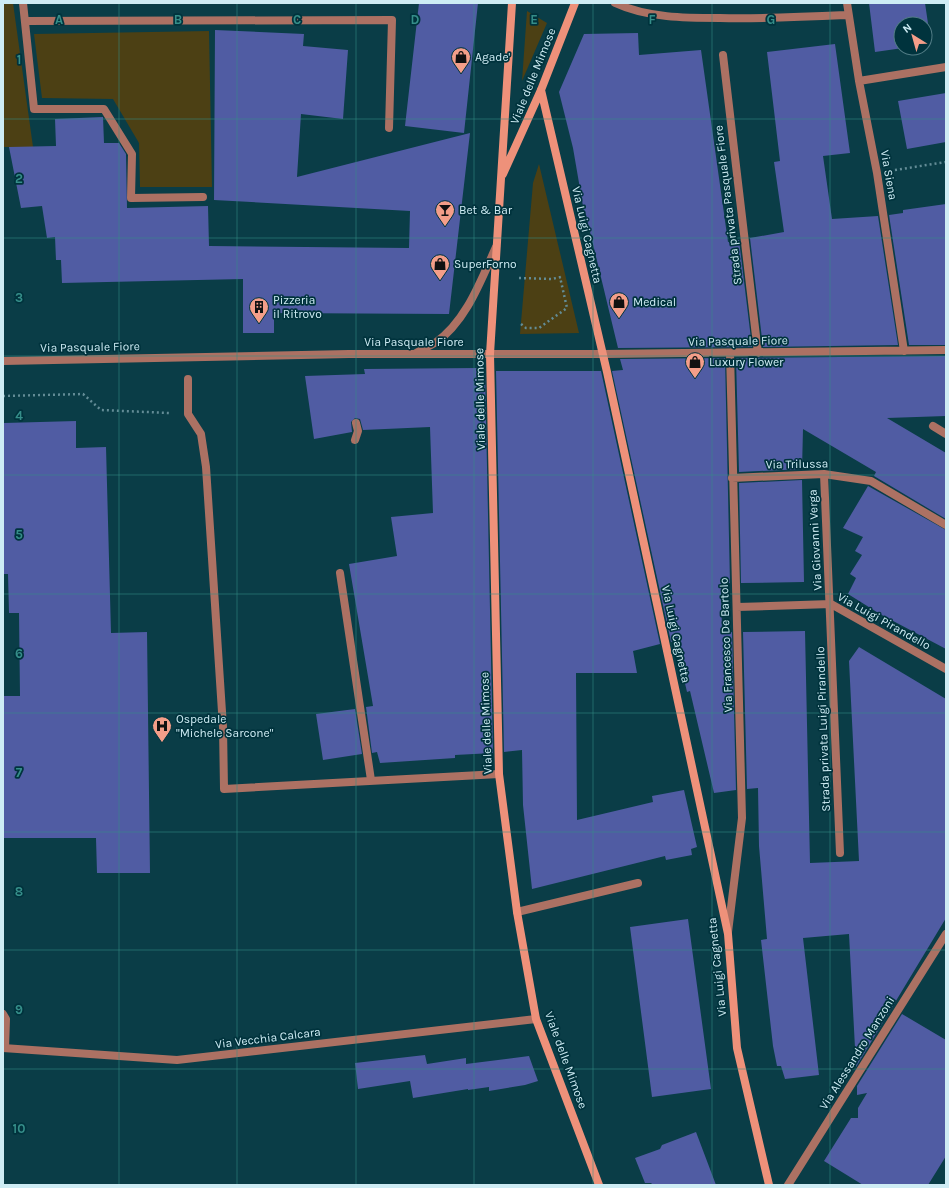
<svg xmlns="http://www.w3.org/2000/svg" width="949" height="1188" font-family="Karla,sans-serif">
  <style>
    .green { fill: #4c4014 }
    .building { fill: #505ca3 }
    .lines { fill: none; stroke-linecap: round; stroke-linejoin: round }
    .path { stroke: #638c96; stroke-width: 2.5; stroke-dasharray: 2 3; stroke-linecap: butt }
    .lane { stroke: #ac7163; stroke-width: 8 }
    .street { stroke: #ac7163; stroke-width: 8 }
    .secondary { stroke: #ee917a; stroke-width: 8 }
    .grid { fill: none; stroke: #358e89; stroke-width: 1; stroke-opacity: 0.55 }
    .labels { text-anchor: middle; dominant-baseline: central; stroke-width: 3.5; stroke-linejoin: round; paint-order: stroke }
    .poi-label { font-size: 12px; fill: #ceecf4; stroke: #00333d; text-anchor: start }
    .street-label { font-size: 12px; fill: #ceecf4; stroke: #00333d }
    .grid-label { font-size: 13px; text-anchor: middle; font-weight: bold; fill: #358e89; stroke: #00333d; stroke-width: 3.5; stroke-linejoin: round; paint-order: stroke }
  </style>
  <rect width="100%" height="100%" fill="#0a3d47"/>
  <path class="green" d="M 3,3 L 13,3 L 33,147 L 3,147 Z
    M 527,11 L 547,23 L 522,81 Z
    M 209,31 L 212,187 L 140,187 L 139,143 L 113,99 L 42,98 L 34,34 Z
    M 539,164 L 579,333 L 520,334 L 533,183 Z"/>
  <path class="building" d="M 419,3 L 478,3 L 464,133 L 405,126 Z
    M 869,3 L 925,3 L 931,44 L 925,45 L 925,24 L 901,24 L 901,48 L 903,48 L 875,52 Z
    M 215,30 L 304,34 L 303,46 L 348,50 L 343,119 L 301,114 L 297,177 L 470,133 L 449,314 L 274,313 L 274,333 L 243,333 L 243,279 L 62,283 L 61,260 L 56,260 L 55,237 L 47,238 L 42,206 L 21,208 L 9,147 L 56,146 L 55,119 L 103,117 L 104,143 L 119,143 L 126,154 L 127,208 L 208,206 L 209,246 L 409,248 L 410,211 L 214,200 Z
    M 638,33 L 639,55 L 701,50 L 728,242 L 739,240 L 752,347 L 618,348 L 585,211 L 584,212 L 573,148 L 559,92 L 584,34 Z
    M 835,44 L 850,153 L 823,156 L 832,219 L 878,216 L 898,345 L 763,347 L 750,238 L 784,232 L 774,162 L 780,161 L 767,52 Z
    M 946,93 L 946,142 L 907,149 L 898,101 Z
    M 946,204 L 946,345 L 909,345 L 889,215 L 903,213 L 903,210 Z
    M 946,356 L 946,416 L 887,418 L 946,453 L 946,519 L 874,476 L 876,472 L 803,429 L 802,469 L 739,472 L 736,358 Z
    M 725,358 L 730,583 L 721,583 L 722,632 L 732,632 L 736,790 L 714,793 L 690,691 L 687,692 L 675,640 L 671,642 L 612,371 L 623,370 L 620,359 Z
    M 478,368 L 478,371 L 485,371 L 493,753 L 455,755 L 455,758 L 380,763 L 377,752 L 372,753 L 366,707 L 373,706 L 349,564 L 397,556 L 391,517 L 433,513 L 430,427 L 363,430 L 360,419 L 355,418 L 351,422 L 352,432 L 314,439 L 305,376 L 365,374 L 364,369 Z
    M 496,371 L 601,371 L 660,644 L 633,651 L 637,673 L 576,673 L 577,820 L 653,802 L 652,796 L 684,790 L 697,847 L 691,849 L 692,855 L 666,860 L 665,856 L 532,889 L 523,805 L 522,750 L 504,752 Z
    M 76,421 L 76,448 L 106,447 L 111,633 L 147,632 L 150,873 L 97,873 L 96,838 L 3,838 L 3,696 L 20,696 L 19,613 L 9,613 L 8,574 L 3,574 L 4,423 Z
    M 802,480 L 804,582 L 741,583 L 739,483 Z
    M 868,486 L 946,530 L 946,649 L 880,614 L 848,594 L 856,578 L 850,574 L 862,555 L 855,551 L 863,537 L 843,528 Z
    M 805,631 L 810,863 L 859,861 L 849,661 L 859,647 L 946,699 L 946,918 L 856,1067 L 849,934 L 803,938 L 819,1075 L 785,1079 L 781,1066 L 777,1066 L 773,1046 L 761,940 L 767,939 L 759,846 L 758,788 L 747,789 L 743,632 Z
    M 355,709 L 362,754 L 323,760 L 316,714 Z
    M 688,919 L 711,1089 L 652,1097 L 630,927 Z
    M 902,1014 L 946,1040 L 946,1156 L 928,1185 L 863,1185 L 824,1161 L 851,1118 L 858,1118 L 858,1108 L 867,1093 L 857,1095 L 857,1086 Z
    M 425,1055 L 427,1064 L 466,1058 L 466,1064 L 529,1056 L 538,1081 L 525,1085 L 489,1091 L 489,1087 L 468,1090 L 468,1089 L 413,1098 L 410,1081 L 358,1089 L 355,1063 Z
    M 696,1132 L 716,1185 L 653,1185 L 651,1183 L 645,1183 L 635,1158 L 660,1149 L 662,1145 Z"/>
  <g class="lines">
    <path class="path" d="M 895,170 L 946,162
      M 519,278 L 552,279 L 561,277
      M 521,324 L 526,328 L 539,328 L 567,308 L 560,277
      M 3,396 L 83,394 L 101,410 L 169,413"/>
    <path class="lane" d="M 23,3 L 34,109 L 104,109 L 132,154 L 131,198 L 203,197
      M 25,21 L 392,20 L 389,128
      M 188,379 L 188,414 L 201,434 L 206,467 L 223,727 L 224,789 L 499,774
      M 933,426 L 946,434
      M 355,440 L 358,431 L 356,423
      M 340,573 L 371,780
      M 517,912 L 638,883
      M 3,1014 L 6,1019 L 5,1048"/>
    <path class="street" d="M 615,3 C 647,18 686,18 720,18 C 763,19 805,17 848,15
      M 847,3 L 859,81 L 877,173 L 904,351
      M 723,55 L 758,353
      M 859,81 L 946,67
      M 416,353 C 422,350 429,346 435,343 C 466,322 481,280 496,247
      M 3,361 L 349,354 L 603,354 L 946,350
      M 824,474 L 840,853
      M 732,478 L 824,474 L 871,481 L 946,525
      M 737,607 L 831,604 L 946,669
      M 728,932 L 742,818 L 730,353
      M 3,1048 L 177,1060 L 536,1019
      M 788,1185 L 946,934"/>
    <path class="secondary" d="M 512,3 L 490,354 L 499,774 L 517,912 L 536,1019 L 599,1185
      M 541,90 L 607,372 L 728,934 L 737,1048 L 769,1185
      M 503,174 L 541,90 L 575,3"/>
  </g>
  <path class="grid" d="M 119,3 L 119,1185M 237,3 L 237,1185M 356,3 L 356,1185M 474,3 L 474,1185M 593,3 L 593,1185M 712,3 L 712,1185M 830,3 L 830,1185M 3,119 L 946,119M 3,238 L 946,238M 3,356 L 946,356M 3,475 L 946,475M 3,594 L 946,594M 3,713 L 946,713M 3,832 L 946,832M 3,950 L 946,950M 3,1069 L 946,1069"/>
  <defs>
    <g id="shop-pin" transform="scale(1)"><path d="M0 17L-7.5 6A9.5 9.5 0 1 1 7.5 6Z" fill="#f49e89" stroke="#00333d"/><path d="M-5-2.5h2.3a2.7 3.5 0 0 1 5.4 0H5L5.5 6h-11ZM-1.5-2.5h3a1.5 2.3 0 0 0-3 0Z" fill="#111"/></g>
    <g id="bar-pin" transform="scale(1)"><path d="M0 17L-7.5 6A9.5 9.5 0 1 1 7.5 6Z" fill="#f49e89" stroke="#00333d"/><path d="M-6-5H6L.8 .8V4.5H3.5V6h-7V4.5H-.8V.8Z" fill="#111"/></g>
    <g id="building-pin" transform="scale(1)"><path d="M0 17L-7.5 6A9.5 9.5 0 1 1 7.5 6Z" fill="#f49e89" stroke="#00333d"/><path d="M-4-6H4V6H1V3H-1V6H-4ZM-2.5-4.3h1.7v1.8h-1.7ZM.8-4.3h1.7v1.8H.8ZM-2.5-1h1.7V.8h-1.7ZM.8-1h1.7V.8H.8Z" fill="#111"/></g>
    <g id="hospital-pin" transform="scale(1)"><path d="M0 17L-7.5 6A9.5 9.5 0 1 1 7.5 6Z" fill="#f49e89" stroke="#00333d"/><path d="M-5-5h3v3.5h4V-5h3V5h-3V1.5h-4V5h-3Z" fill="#111"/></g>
  </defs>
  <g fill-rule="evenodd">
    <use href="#shop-pin" x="461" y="57"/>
    <use href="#bar-pin" x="445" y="210"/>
    <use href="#shop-pin" x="440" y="264"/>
    <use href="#shop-pin" x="619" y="302"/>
    <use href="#building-pin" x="259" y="307"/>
    <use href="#shop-pin" x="695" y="362"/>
    <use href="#hospital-pin" x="162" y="726"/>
  </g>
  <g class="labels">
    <g class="poi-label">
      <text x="475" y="57">Agade'</text>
      <text x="459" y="210">Bet &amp; Bar</text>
      <text x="454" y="264">SuperForno</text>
      <text x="273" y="300">Pizzeria<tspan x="273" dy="14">il Ritrovo</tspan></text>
      <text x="633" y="302">Medical</text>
      <text x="709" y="362">Luxury Flower</text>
      <text x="176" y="719">Ospedale<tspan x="176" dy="14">"Michele Sarcone"</tspan></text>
    </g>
    <g class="street-label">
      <text transform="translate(533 76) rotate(-68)">Viale delle Mimose</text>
      <text transform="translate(889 175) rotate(80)">Via Siena</text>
      <text transform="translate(728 205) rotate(-97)">Strada privata Pasquale Fiore</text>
      <text transform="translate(587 235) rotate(77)">Via Luigi Cagnetta</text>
      <text transform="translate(738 341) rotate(-1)">Via Pasquale Fiore</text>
      <text x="414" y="342">Via Pasquale Fiore</text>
      <text transform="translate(90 347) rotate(-1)">Via Pasquale Fiore</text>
      <text transform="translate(480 399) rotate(-91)">Viale delle Mimose</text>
      <text transform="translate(797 464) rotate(-1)">Via Trilussa</text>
      <text transform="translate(815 540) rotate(-93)">Via Giovanni Verga</text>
      <text transform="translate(884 621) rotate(29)">Via Luigi Pirandello</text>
      <text transform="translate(676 634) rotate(78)">Via Luigi Cagnetta</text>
      <text transform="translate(726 645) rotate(-92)">Via Francesco De Bartolo</text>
      <text transform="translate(486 723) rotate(-92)">Viale delle Mimose</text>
      <text transform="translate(823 729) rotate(-92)">Strada privata Luigi Pirandello</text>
      <text transform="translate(717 967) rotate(-96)">Via Luigi Cagnetta</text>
      <text transform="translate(268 1038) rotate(-7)">Via Vecchia Calcara</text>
      <text transform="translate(857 1053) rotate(-58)">Via Alessandro Manzoni</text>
      <text transform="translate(566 1060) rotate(70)">Viale delle Mimose</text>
    </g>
  </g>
  <g class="grid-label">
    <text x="59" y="24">A</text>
    <text x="178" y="24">B</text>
    <text x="297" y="24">C</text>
    <text x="415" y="24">D</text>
    <text x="534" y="24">E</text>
    <text x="652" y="24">F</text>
    <text x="771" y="24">G</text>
    <text x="19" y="64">1</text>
    <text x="19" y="183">2</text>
    <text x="19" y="302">3</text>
    <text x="19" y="420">4</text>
    <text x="19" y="539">5</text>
    <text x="19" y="658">6</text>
    <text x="19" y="777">7</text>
    <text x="19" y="896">8</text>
    <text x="19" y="1014">9</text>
    <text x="19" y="1133">10</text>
  </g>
  <rect width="949" height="1188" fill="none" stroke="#ceecf4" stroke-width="8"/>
  <g transform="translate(913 36) rotate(323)"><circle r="19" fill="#00333d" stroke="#527d86"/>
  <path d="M0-3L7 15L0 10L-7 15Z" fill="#f49e89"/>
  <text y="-6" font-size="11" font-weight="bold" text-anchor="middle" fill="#ceecf4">N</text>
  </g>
</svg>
